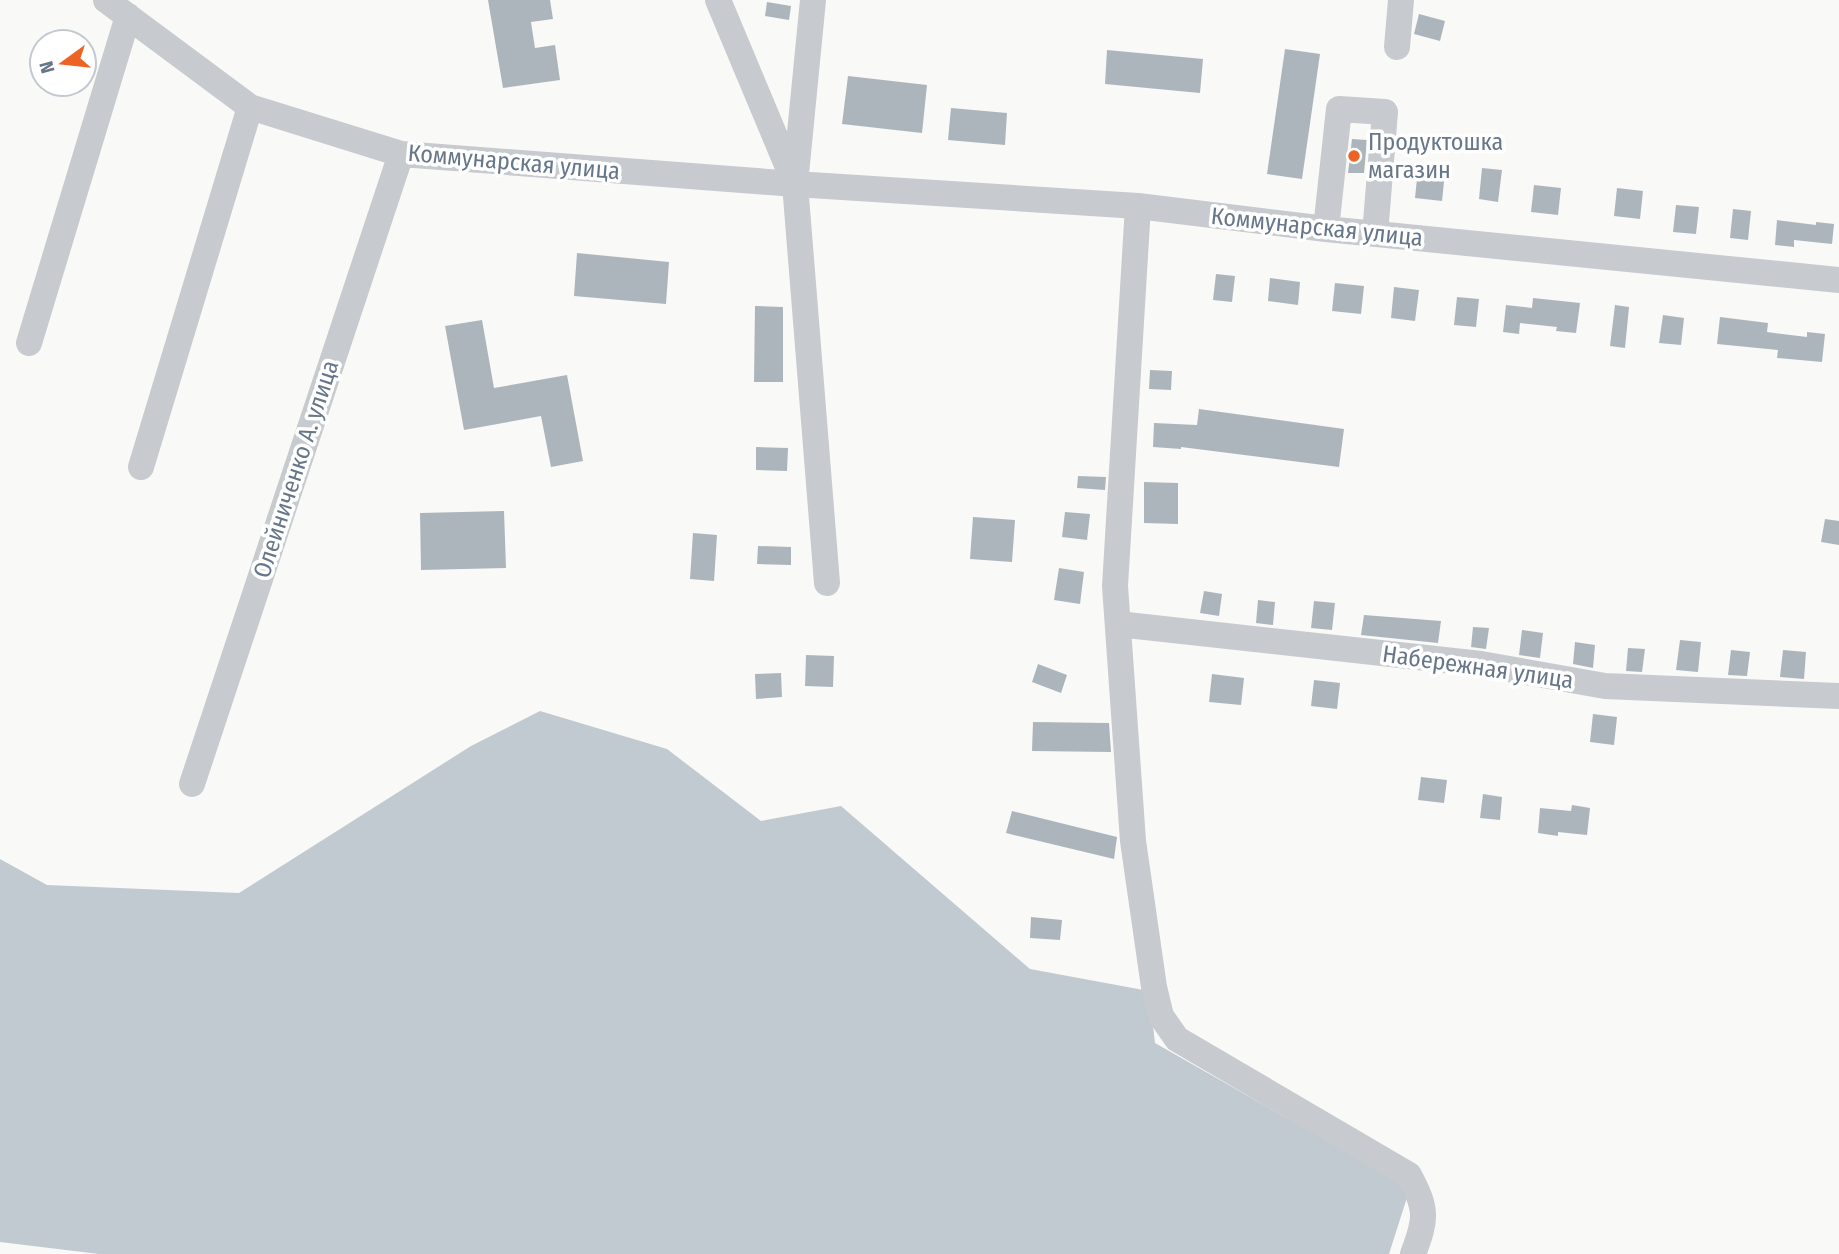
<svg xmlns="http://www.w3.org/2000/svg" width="1839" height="1254" font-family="'Fira Sans Condensed',sans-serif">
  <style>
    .water { fill: #c1cad0 }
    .building { fill: #adb5bc }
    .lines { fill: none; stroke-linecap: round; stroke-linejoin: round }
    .minor { stroke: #c7cace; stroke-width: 26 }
    .poi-dot { fill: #ed6323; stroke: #fff; stroke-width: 2.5 }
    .labels { text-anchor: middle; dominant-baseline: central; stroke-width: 7; stroke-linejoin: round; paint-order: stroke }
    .poi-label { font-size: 24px; fill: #677789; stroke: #fff; text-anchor: start }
    .street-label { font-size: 24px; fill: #677789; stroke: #fff }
  </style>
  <rect width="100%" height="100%" fill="#f9f9f7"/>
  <path class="water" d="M 540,711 L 667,749 L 761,821 L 841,806 L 1030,969 L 1149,991 L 1155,1043 L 1410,1188 L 1389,1254 L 99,1254 L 0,1242 L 0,859 L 47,885 L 239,893 L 471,746 Z"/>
  <path class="building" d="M 488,0 L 550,0 L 553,19 L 531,22 L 535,48 L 555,45 L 560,80 L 503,88 Z
    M 767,2 L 791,6 L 789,20 L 765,16 Z
    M 1419,14 L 1445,21 L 1440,41 L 1414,34 Z
    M 1285,49 L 1320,54 L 1302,179 L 1267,174 Z
    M 1107,50 L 1203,59 L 1200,93 L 1105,84 Z
    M 848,76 L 927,85 L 922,133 L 842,124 Z
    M 951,108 L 1007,113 L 1005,145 L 948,140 Z
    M 1352,139 L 1367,140 L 1364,173 L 1348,173 Z
    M 1482,168 L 1502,170 L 1498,202 L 1479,199 Z
    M 1418,169 L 1445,172 L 1442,201 L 1415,198 Z
    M 1534,185 L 1561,188 L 1558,215 L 1531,212 Z
    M 1617,188 L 1643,191 L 1640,219 L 1614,216 Z
    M 1676,205 L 1699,207 L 1696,234 L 1673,232 Z
    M 1733,209 L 1751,211 L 1748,240 L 1730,238 Z
    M 1777,220 L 1816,225 L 1816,222 L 1834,224 L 1832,244 L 1794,240 L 1794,247 L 1775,245 Z
    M 577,253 L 669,262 L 666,304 L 574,296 Z
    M 1216,274 L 1235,276 L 1232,302 L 1213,300 Z
    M 1270,278 L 1300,282 L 1298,305 L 1268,301 Z
    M 1335,283 L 1364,286 L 1361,314 L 1332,311 Z
    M 1394,287 L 1419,290 L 1415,321 L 1391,318 Z
    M 1457,297 L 1479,299 L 1476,327 L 1454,325 Z
    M 1533,298 L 1580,303 L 1576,333 L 1556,331 L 1557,327 L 1520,323 L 1519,334 L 1503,332 L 1506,305 L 1532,308 Z
    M 1615,305 L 1629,307 L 1625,348 L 1610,346 Z
    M 755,306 L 783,307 L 783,382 L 754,382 Z
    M 1663,315 L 1684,318 L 1681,345 L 1659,343 Z
    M 1720,317 L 1768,323 L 1767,332 L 1807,337 L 1807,332 L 1825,334 L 1822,362 L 1777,358 L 1778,350 L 1717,344 Z
    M 482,320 L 494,388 L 567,375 L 583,461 L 551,467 L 541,416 L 464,430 L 445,326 Z
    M 1150,370 L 1172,371 L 1171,390 L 1149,389 Z
    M 1199,409 L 1344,429 L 1339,467 L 1181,447 L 1181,449 L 1153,447 L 1154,423 L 1197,425 Z
    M 756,447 L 788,448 L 787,471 L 756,470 Z
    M 1078,476 L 1106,477 L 1105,490 L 1077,488 Z
    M 1144,482 L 1178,483 L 1178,524 L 1144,523 Z
    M 504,511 L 506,568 L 421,570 L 420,513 Z
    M 1065,512 L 1090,514 L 1087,540 L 1062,537 Z
    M 973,517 L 1015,520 L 1012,562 L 970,559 Z
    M 1825,519 L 1839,521 L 1839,545 L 1821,542 Z
    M 693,533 L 717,535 L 714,581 L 690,579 Z
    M 758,546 L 791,547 L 791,565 L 757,564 Z
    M 1059,568 L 1084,572 L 1080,604 L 1054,600 Z
    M 1204,591 L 1222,594 L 1219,616 L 1200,613 Z
    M 1258,600 L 1275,602 L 1273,625 L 1256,623 Z
    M 1314,601 L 1335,603 L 1332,630 L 1311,628 Z
    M 1364,615 L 1441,621 L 1438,643 L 1361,635 Z
    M 1473,627 L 1489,628 L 1486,649 L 1471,647 Z
    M 1522,630 L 1543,633 L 1540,658 L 1519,655 Z
    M 1680,640 L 1701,642 L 1698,672 L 1676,670 Z
    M 1575,642 L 1595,645 L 1593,668 L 1573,664 Z
    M 1628,648 L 1645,649 L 1642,672 L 1626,671 Z
    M 1731,650 L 1750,652 L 1747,676 L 1728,675 Z
    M 1783,650 L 1806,652 L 1804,679 L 1780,677 Z
    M 806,655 L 834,656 L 833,687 L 805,686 Z
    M 1038,664 L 1067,675 L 1061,693 L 1032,682 Z
    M 781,673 L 782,697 L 756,699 L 755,674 Z
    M 1212,674 L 1244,678 L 1241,705 L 1209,702 Z
    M 1314,680 L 1340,683 L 1337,709 L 1311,706 Z
    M 1593,714 L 1617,717 L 1614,745 L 1590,742 Z
    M 1033,722 L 1109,723 L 1111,752 L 1032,751 Z
    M 1421,777 L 1447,780 L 1444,803 L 1418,800 Z
    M 1483,794 L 1502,797 L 1500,820 L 1480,818 Z
    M 1572,805 L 1590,808 L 1587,835 L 1558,832 L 1558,836 L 1538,833 L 1540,808 L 1571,811 Z
    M 1012,811 L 1117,837 L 1114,859 L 1006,833 Z
    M 1031,917 L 1062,920 L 1060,940 L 1030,938 Z"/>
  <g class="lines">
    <path class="minor" d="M 106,0 L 250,107 L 401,154 L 795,184
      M 718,0 L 795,184 L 1138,206 L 1326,229 L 1839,280
      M 813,0 L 795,184 L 827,583
      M 1397,47 L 1401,0
      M 1138,206 L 1115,586 L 1133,841 L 1154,987 L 1161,1016 L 1177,1039 L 1409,1175 C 1427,1209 1427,1218 1413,1254
      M 1326,229 L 1339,109 L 1385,112 L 1375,234
      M 29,343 L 128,16
      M 141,467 L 250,107
      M 1118,624 L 1481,664 L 1605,686 L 1839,696
      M 192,784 L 401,154"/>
  </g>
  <circle class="poi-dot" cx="1354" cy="156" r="7"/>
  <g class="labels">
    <g class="poi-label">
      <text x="1368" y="142">Продуктошка<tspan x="1368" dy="28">магазин</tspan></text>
    </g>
    <g class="street-label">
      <text transform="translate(514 162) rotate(5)">Коммунарская улица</text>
      <text transform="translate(1317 227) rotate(6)">Коммунарская улица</text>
      <text transform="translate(296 469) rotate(-72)">Олейниченко А. улица</text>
      <text transform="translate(1478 667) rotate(8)">Набережная улица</text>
    </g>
  </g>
  <g transform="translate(63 63) rotate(255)"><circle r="33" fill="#ffffff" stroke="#c2c9d0" stroke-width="2"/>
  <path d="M0-5L12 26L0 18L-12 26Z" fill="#ed6323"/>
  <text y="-10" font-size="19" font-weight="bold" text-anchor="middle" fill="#677789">N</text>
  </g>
</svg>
